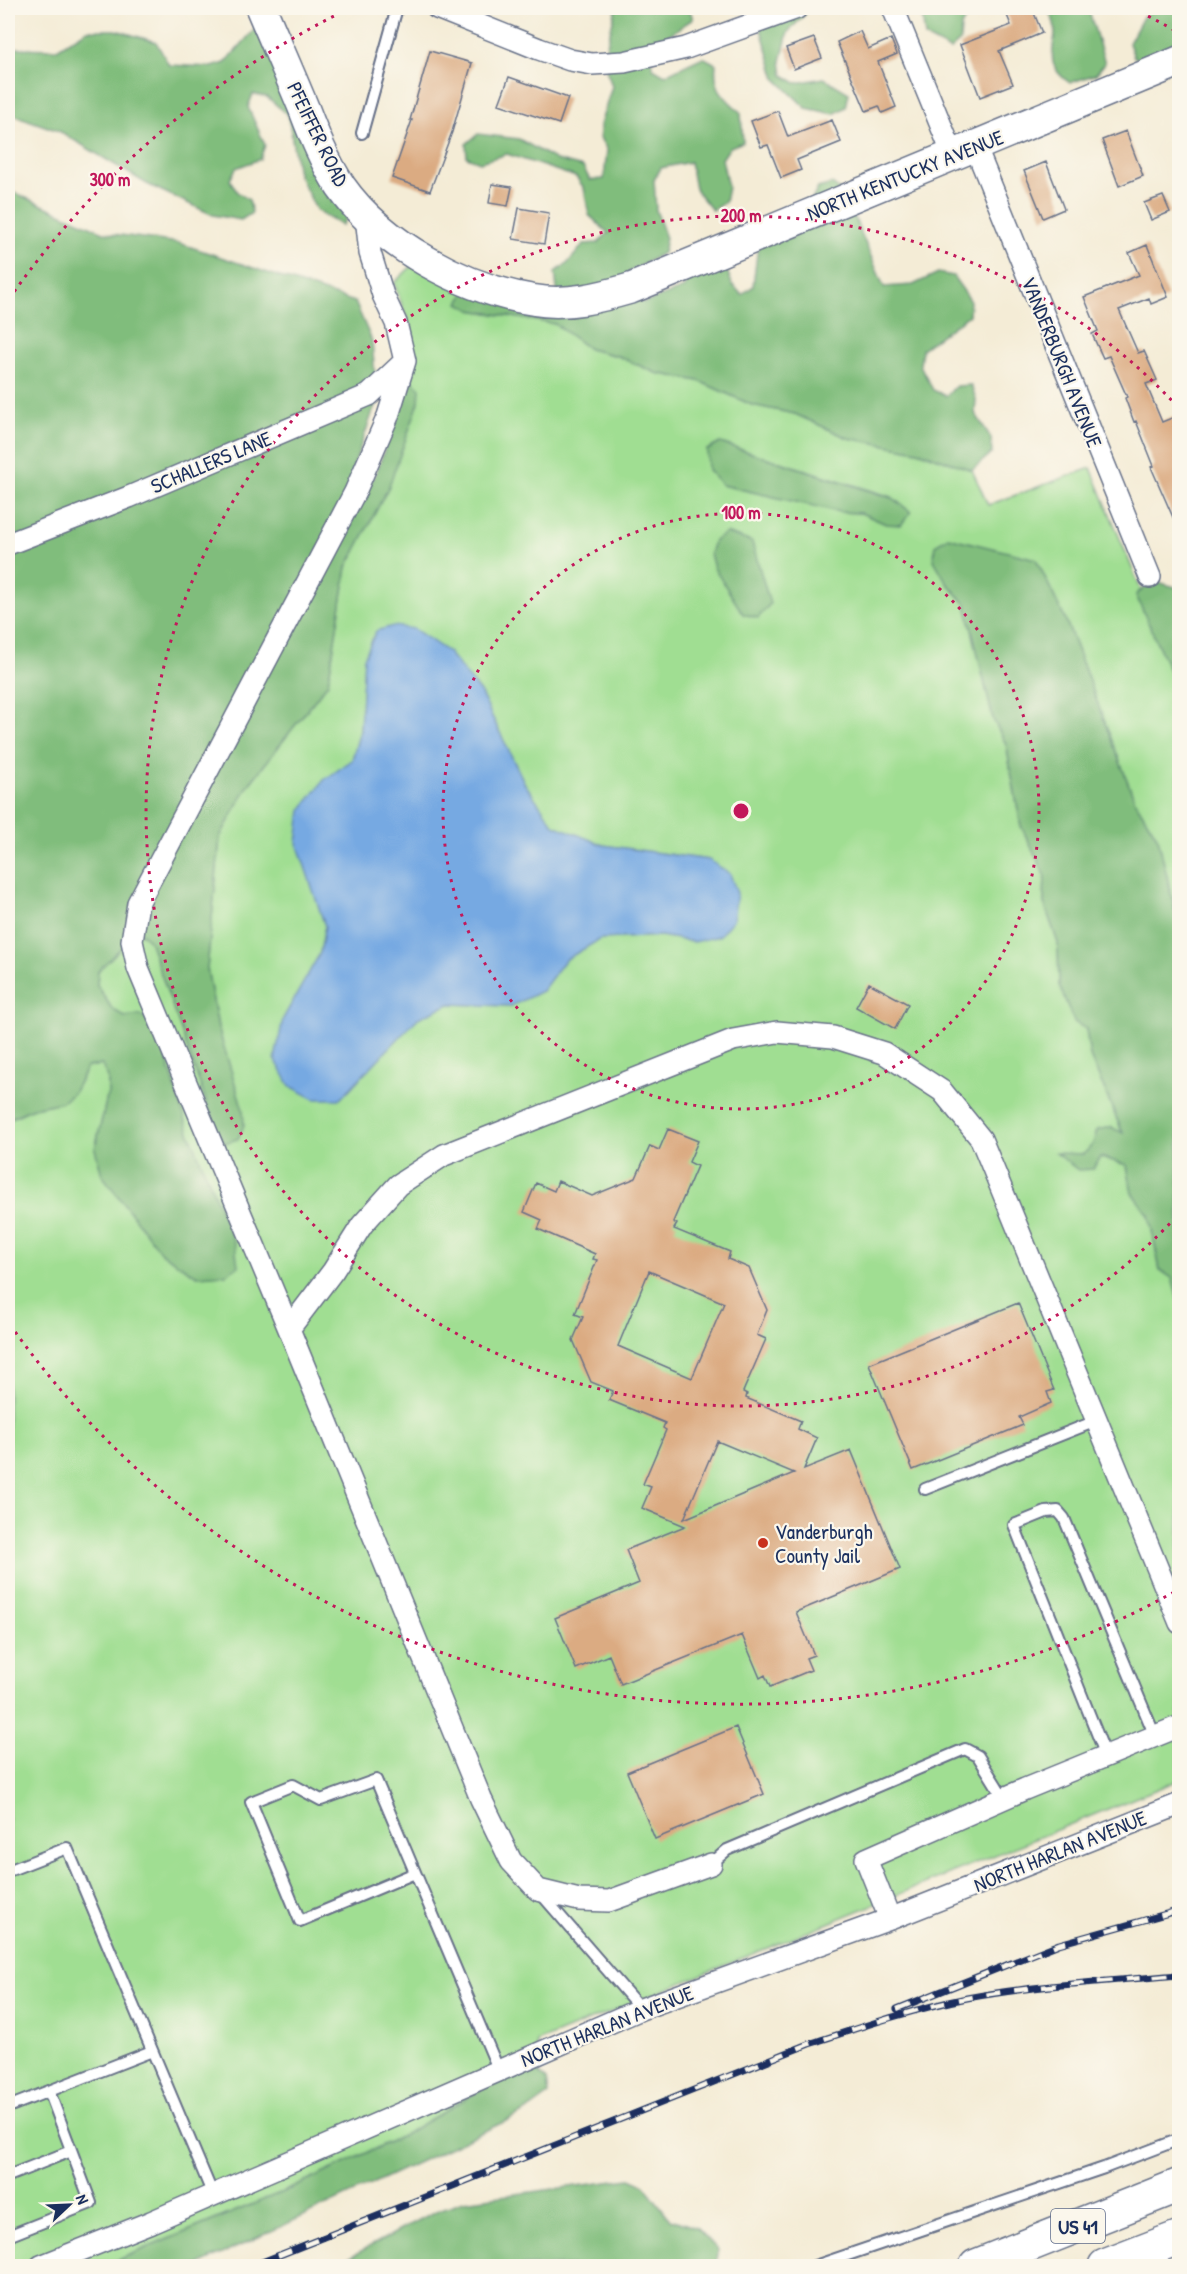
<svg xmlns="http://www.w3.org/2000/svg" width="1187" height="2274" font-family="'Patrick Hand',sans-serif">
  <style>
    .green { fill: #a0de92; stroke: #5e8678; stroke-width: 1.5; fill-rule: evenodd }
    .forest { fill: #80bd7c; stroke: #4e766d; stroke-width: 1.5 }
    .water { fill: #76a9e2; stroke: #486ca0; stroke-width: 1.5 }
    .building { fill: #dbab82; fill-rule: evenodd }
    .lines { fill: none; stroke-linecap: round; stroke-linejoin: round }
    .lane-casing { stroke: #677188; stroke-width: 14 }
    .street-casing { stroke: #677188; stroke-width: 24 }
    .secondary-casing { stroke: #677188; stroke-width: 33 }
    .highway-casing { stroke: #677188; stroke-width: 36 }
    .lane { stroke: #fff; stroke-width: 10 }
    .street { stroke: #fff; stroke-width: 21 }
    .secondary { stroke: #fff; stroke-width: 30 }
    .highway { stroke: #fff; stroke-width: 33 }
    .rail-casing { stroke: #1b2f5e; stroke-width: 7 }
    .rail { stroke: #fbf7ec; stroke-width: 4.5; stroke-dasharray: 14; stroke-linecap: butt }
    .ring { fill: none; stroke: #c2185b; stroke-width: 3; stroke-dasharray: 3 6 }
    .poi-dot { fill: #c8321e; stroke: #fbf7ec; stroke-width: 2 }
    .labels { text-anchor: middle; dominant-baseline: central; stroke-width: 4.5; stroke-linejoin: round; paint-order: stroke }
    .shield { fill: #fbf7ec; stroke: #5e6b89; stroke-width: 1.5 }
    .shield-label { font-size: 20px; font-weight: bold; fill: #1b2f5e }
    .street-label { font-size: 21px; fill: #1b2f5e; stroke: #fbf7ec }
    .poi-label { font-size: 21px; fill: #1b2f5e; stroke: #fbf7ec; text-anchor: start }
    .centre { fill: #c2185b; stroke: #fbf7ec; stroke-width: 3 }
    .ring-label { font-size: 18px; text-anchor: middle; font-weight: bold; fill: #c2185b; stroke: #fbf7ec; stroke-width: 4.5; stroke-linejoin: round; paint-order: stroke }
  </style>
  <rect width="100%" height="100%" fill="#fbf7ec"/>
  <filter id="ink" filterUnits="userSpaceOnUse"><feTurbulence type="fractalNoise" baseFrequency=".0167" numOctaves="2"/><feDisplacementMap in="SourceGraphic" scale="12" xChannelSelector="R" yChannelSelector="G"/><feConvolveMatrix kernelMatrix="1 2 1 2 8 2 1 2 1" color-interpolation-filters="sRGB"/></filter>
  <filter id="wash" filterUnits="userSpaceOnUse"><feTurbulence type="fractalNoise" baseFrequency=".008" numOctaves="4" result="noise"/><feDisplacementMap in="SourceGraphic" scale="24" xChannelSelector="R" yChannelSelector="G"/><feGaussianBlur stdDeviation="1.35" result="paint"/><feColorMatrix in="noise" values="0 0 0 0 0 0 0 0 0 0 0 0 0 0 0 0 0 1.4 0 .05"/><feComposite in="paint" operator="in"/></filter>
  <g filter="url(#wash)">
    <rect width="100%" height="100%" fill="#f4ecd6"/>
    <path class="green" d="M 413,265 L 466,291 L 471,310 L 555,324 L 589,349 L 618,356 L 656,373 L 699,381 L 752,405 L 795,414 L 848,438 L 918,451 L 972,470 L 988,505 L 1091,468 L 1141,590 L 1136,595 L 1179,692 L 1179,928 L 1158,838 L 1135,801 L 1066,621 L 1036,559 L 947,583 L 966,604 L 993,719 L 1006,744 L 1021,826 L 1045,875 L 1044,903 L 1058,943 L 1059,985 L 1086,1029 L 1090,1056 L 1123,1134 L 1093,1144 L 1084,1154 L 1057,1154 L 1100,1157 L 1127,1165 L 1132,1193 L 1149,1215 L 1160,1270 L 1172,1278 L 1179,1303 L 1179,1780 L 537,2042 L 536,2071 L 508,2074 L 400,2137 L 297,2186 L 103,2266 L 8,2266 L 8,1120 L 33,1108 L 62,1102 L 73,1093 L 87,1067 L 102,1065 L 108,1078 L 108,1093 L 95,1149 L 188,1132 L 159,1034 L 140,1015 L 125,1017 L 112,1009 L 97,985 L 98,970 L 139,931 L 149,940 L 217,1132 L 218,1027 L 207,969 L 220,837 L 248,786 L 328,683 L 347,567 L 389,486 L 413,359 L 413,336 L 394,283 ZM 720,443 L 892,497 L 911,513 L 886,524 L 861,513 L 840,512 L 722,485 L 707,450 ZM 414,629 L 448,652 L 480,692 L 525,784 L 553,825 L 603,845 L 709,860 L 694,942 L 661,936 L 600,939 L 565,960 L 542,991 L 511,1006 L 449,1004 L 418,1018 L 340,1099 L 283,1019 L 320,953 L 325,926 L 316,898 L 324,781 L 352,760 L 360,731 L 364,658 Z"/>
    <path class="forest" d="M 616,8 L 689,8 L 693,19 L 658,42 L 649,54 L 653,68 L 665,75 L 703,57 L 716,64 C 713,90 724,96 741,113 L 743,142 L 730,147 L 722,159 L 728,187 L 725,202 L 712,210 L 695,189 L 690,162 L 661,168 L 654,180 L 656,210 L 666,238 L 663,253 L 626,274 L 623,288 L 644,303 L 684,288 L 688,275 L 722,257 L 732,284 L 742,295 L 753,286 L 758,246 L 765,234 L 793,238 L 818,188 L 832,184 L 844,193 L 884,287 L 913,285 L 938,273 L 953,276 L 970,300 L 969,315 L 922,349 L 920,365 L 933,390 L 946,396 L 956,386 L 971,385 L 976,399 L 975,413 L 991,438 L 992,453 L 972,470 L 918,451 L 848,438 L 795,414 L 752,405 L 699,381 L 656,373 L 618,356 L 589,349 L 555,324 L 471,310 L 459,303 L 466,291 L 558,298 L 555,272 L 566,265 L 584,244 L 598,243 L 608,233 L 589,215 L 584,188 L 576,177 L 507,154 L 480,162 L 467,157 L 466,144 L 478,134 L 519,139 L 556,160 L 583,167 L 590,180 L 604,179 L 607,150 L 600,138 L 600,125 L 612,86 L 603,61 Z
      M 747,8 L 807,8 L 808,11 L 788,32 L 781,61 L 783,75 L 796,83 L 824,78 L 849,93 L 846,107 L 834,114 L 806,108 L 776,79 L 760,26 L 754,13 Z
      M 921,8 L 999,8 L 969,15 L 961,26 L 960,41 L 950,50 L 925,37 Z
      M 1046,8 L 1088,8 L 1105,63 L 1096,74 L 1070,83 C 1032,57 1071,39 1046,8 Z
      M 1156,8 L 1179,8 L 1179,39 L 1149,63 L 1134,57 L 1129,43 L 1143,17 Z
      M 87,30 L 116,30 L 156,42 L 169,65 L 212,67 L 225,63 L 254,30 L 267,33 L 356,201 L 342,225 L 317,211 L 298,174 L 288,115 L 267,97 L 253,94 L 248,107 L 265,145 L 260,159 L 236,168 L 230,180 L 237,192 L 249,200 L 252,213 L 241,220 L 213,215 L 147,184 L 59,131 L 8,113 L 8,48 L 57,49 Z
      M 8,190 L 106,233 L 179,243 L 355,302 L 372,341 L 377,400 L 353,468 L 356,482 L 370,484 L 377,471 L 409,378 L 420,388 L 419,402 L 389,486 L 347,567 L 328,683 L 248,786 L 220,837 L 207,969 L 218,1027 L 243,1110 L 244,1125 L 238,1139 L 225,1143 L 217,1132 L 149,940 L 138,931 L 98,971 L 97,985 L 112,1009 L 125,1017 L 139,1015 L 153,1020 L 159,1034 L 189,1132 L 235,1245 L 238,1266 L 226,1274 L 197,1276 L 161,1253 L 102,1175 L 95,1149 L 108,1093 L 108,1078 L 102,1065 L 87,1067 L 73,1093 L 62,1102 L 33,1108 L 8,1119 Z
      M 720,443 L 892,498 L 911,512 L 901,525 L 886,524 L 861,513 L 840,512 L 722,485 L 708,470 L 707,450 Z
      M 726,533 L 752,542 L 770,604 L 758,618 L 743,614 L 714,568 L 710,554 L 714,541 Z
      M 948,537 L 1036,559 L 1066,621 L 1135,801 L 1158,838 L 1179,928 L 1179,1303 L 1172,1278 L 1160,1270 L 1149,1215 L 1132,1193 L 1127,1165 L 1100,1157 L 1093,1169 L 1078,1170 L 1056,1153 L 1084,1154 L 1093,1144 L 1097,1130 L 1111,1127 L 1123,1133 L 1090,1056 L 1086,1029 L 1074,1022 L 1059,985 L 1058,943 L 1044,903 L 1045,875 L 1021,826 L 1006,744 L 993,719 L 966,604 L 947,583 L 934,560 L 935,545 Z
      M 1161,583 L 1179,588 L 1179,692 L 1136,595 L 1147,586 Z
      M 536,2071 L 547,2080 L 549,2095 L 525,2112 L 197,2266 L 103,2266 L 297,2186 L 400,2137 L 508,2074 Z
      M 630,2179 L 644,2185 L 670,2219 L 697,2228 L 718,2250 L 717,2266 L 333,2266 L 436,2211 L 463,2201 Z"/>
    <path class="water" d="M 393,626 L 414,629 L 448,652 L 480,692 L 525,784 L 554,825 L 603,845 L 709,860 L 730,874 L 737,893 L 733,920 L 719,936 L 694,942 L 661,936 L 600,939 L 565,960 L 542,991 L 511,1006 L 449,1004 L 418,1018 L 340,1099 L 315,1099 L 290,1086 L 275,1059 L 283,1019 L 320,953 L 325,926 L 297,843 L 301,810 L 324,780 L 352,760 L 360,731 L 364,658 L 376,631 Z"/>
    <g id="blocks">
      <path class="building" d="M 1004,8 L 1032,8 L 1042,33 L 999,51 L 1013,84 L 980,97 L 960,45 L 1011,25 Z
        M 860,31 L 868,49 L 891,39 L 897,54 L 878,62 L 896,107 L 882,113 L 879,106 L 866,111 L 837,42 Z
        M 814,38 L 822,58 L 794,69 L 786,48 Z
        M 430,51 L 472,63 L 452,132 L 430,191 L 392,178 L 412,120 L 410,120 Z
        M 509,77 L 568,98 L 559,124 L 499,104 Z
        M 778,111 L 788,137 L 832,120 L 841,142 L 797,160 L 801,170 L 781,178 L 768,145 L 761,147 L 751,121 Z
        M 1126,131 L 1143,176 L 1119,186 L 1102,140 Z
        M 1046,162 L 1064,209 L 1043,218 L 1024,171 Z
        M 492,184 L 512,187 L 508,206 L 489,203 Z
        M 1163,196 L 1170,212 L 1151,220 L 1144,203 Z
        M 519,208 L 549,213 L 544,244 L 513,239 Z
        M 1147,245 L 1168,297 L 1151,304 L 1149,298 L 1119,310 L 1138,353 L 1144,351 L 1157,380 L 1146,384 L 1162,422 L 1179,415 L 1179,531 L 1151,467 L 1154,466 L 1136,421 L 1134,422 L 1125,398 L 1127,397 L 1109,356 L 1103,358 L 1092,334 L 1098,331 L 1084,297 L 1139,275 L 1129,253 Z
        M 869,983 L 908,1004 L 895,1029 L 856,1007 Z
        M 668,1129 L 698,1141 L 689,1162 L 697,1166 L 673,1222 L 677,1224 L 674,1229 L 730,1252 L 728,1259 L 749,1268 L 767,1310 L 757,1335 L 766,1339 L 743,1392 L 747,1394 L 746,1398 L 801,1421 L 798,1429 L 817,1438 L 804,1469 L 851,1450 L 900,1569 L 796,1612 L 814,1655 L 806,1658 L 811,1670 L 770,1687 L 765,1675 L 760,1678 L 742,1635 L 621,1684 L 609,1655 L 576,1669 L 555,1618 L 639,1583 L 626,1550 L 685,1526 L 642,1508 L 651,1487 L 643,1484 L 666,1430 L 663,1428 L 665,1423 L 609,1400 L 613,1391 L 591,1382 L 573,1340 L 583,1317 L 575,1314 L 597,1260 L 593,1259 L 595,1254 L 538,1229 L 542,1220 L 524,1212 L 536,1183 L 554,1191 L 558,1181 L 592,1196 L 636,1178 L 650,1146 L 659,1150 ZM 649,1271 L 724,1303 L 692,1378 L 618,1346 ZM 717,1441 L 794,1473 L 684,1519 Z
        M 1018,1303 L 1054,1390 L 1047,1392 L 1051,1403 L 1019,1417 L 1023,1425 L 913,1470 L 869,1364 Z
        M 736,1727 L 764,1794 L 655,1839 L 627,1772 Z"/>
    </g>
  </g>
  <g filter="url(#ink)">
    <use href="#blocks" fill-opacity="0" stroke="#677188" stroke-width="1.5"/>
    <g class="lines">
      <g class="lane-casing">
        <path id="lane" d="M 362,133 L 397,8
          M 925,1489 L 1096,1421
          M 1106,1756 L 1014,1525 L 1046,1512 L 1058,1511 L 1064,1518 L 1155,1736
          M 711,1864 L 727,1850 L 965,1749 L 978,1756 L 1004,1798
          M 8,1871 L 67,1848 L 213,2195
          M 415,1873 L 300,1921 L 251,1802 L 293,1785 L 321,1800 L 376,1780 L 499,2071
          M 542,1895 L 641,2009
          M 8,2107 L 152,2051
          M 8,2176 L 71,2151
          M 8,2236 L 91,2203 L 49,2091
          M 815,2266 L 1104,2168 L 1180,2139"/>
      </g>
      <g class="street-casing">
        <path id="street" d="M 437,8 L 539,49 L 570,60 L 592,64 L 624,62 L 686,48 L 797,8
          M 893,8 L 953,155
          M 975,146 L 1150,577
          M 366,216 L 370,253 L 383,295 L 396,323 L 405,361 L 388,416 L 355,492 L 138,903 L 132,941 L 138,968 L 289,1329 L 481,1799 L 511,1861 L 538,1890 L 579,1900 L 609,1901 L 711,1864
          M 8,544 L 129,497 L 369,395 L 402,364
          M 289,1329 L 333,1271 L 362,1225 L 398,1185 L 444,1155 L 733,1040 L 777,1032 L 833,1037 L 884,1053 L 942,1091 L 981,1139 L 1180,1623
          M 890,1919 L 866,1859 L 1025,1789 L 1180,1726
          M 41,2266 L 151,2222 L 641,2009 L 890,1919 L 1180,1804"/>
      </g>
      <g class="secondary-casing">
        <path id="secondary" d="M 261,8 C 275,41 290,75 304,109 C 314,135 325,163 341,187 C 381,244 465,290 534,300 C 567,306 601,297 632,288 L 1180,61"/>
      </g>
      <g class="highway-casing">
        <path id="highway" d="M 976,2266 L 1180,2185
          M 1105,2266 L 1180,2237"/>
      </g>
      <use href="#lane" class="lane"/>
      <use href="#street" class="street"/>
      <use href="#secondary" class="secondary"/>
      <use href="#highway" class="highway"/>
      <g class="rail-casing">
        <path id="rail" d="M 897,2009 L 1059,1944 L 1180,1910
          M 252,2266 L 809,2044 C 861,2027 913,2009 967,1998 C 1037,1985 1109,1981 1180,1975"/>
      </g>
      <use href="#rail" class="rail"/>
    </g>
  </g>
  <g class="ring">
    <circle cx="741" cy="811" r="298"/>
    <path d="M1176 1217A595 595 0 1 1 1176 405"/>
    <path d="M1174 1592A893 893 0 0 1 9 1323M9 299A893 893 0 0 1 350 8M1132 8A893 893 0 0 1 1174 30"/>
  </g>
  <circle class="poi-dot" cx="763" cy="1543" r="6"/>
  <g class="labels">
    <rect class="shield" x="1051" y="2209" width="54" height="34" rx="4.5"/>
    <g class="shield-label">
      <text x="1078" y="2226">US 41</text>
    </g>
    <g class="street-label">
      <text transform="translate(318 134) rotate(64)">PFEIFFER ROAD</text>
      <text transform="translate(905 175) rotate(-22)">NORTH KENTUCKY AVENUE</text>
      <text transform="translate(1062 362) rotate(68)">VANDERBURGH AVENUE</text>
      <text transform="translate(211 462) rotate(-23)">SCHALLERS LANE</text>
      <text transform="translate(1060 1851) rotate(-22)">NORTH HARLAN AVENUE</text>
      <text transform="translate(607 2026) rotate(-22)">NORTH HARLAN AVENUE</text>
    </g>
    <g class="poi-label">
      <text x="775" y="1531">Vanderburgh<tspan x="775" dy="24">County Jail</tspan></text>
    </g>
  </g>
  <circle cx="741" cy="811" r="9" class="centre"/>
  <g class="ring-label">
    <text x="110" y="186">300 m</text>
    <text x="741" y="222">200 m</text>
    <text x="741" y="519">100 m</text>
  </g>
  <rect width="1187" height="2274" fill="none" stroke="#fbf7ec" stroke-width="30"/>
  <g transform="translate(69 2205) rotate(67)" stroke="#fbf7ec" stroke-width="4.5" paint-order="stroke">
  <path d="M0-4.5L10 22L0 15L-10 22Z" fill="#1b2f5e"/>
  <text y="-9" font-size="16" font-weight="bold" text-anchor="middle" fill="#1b2f5e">N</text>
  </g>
</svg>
